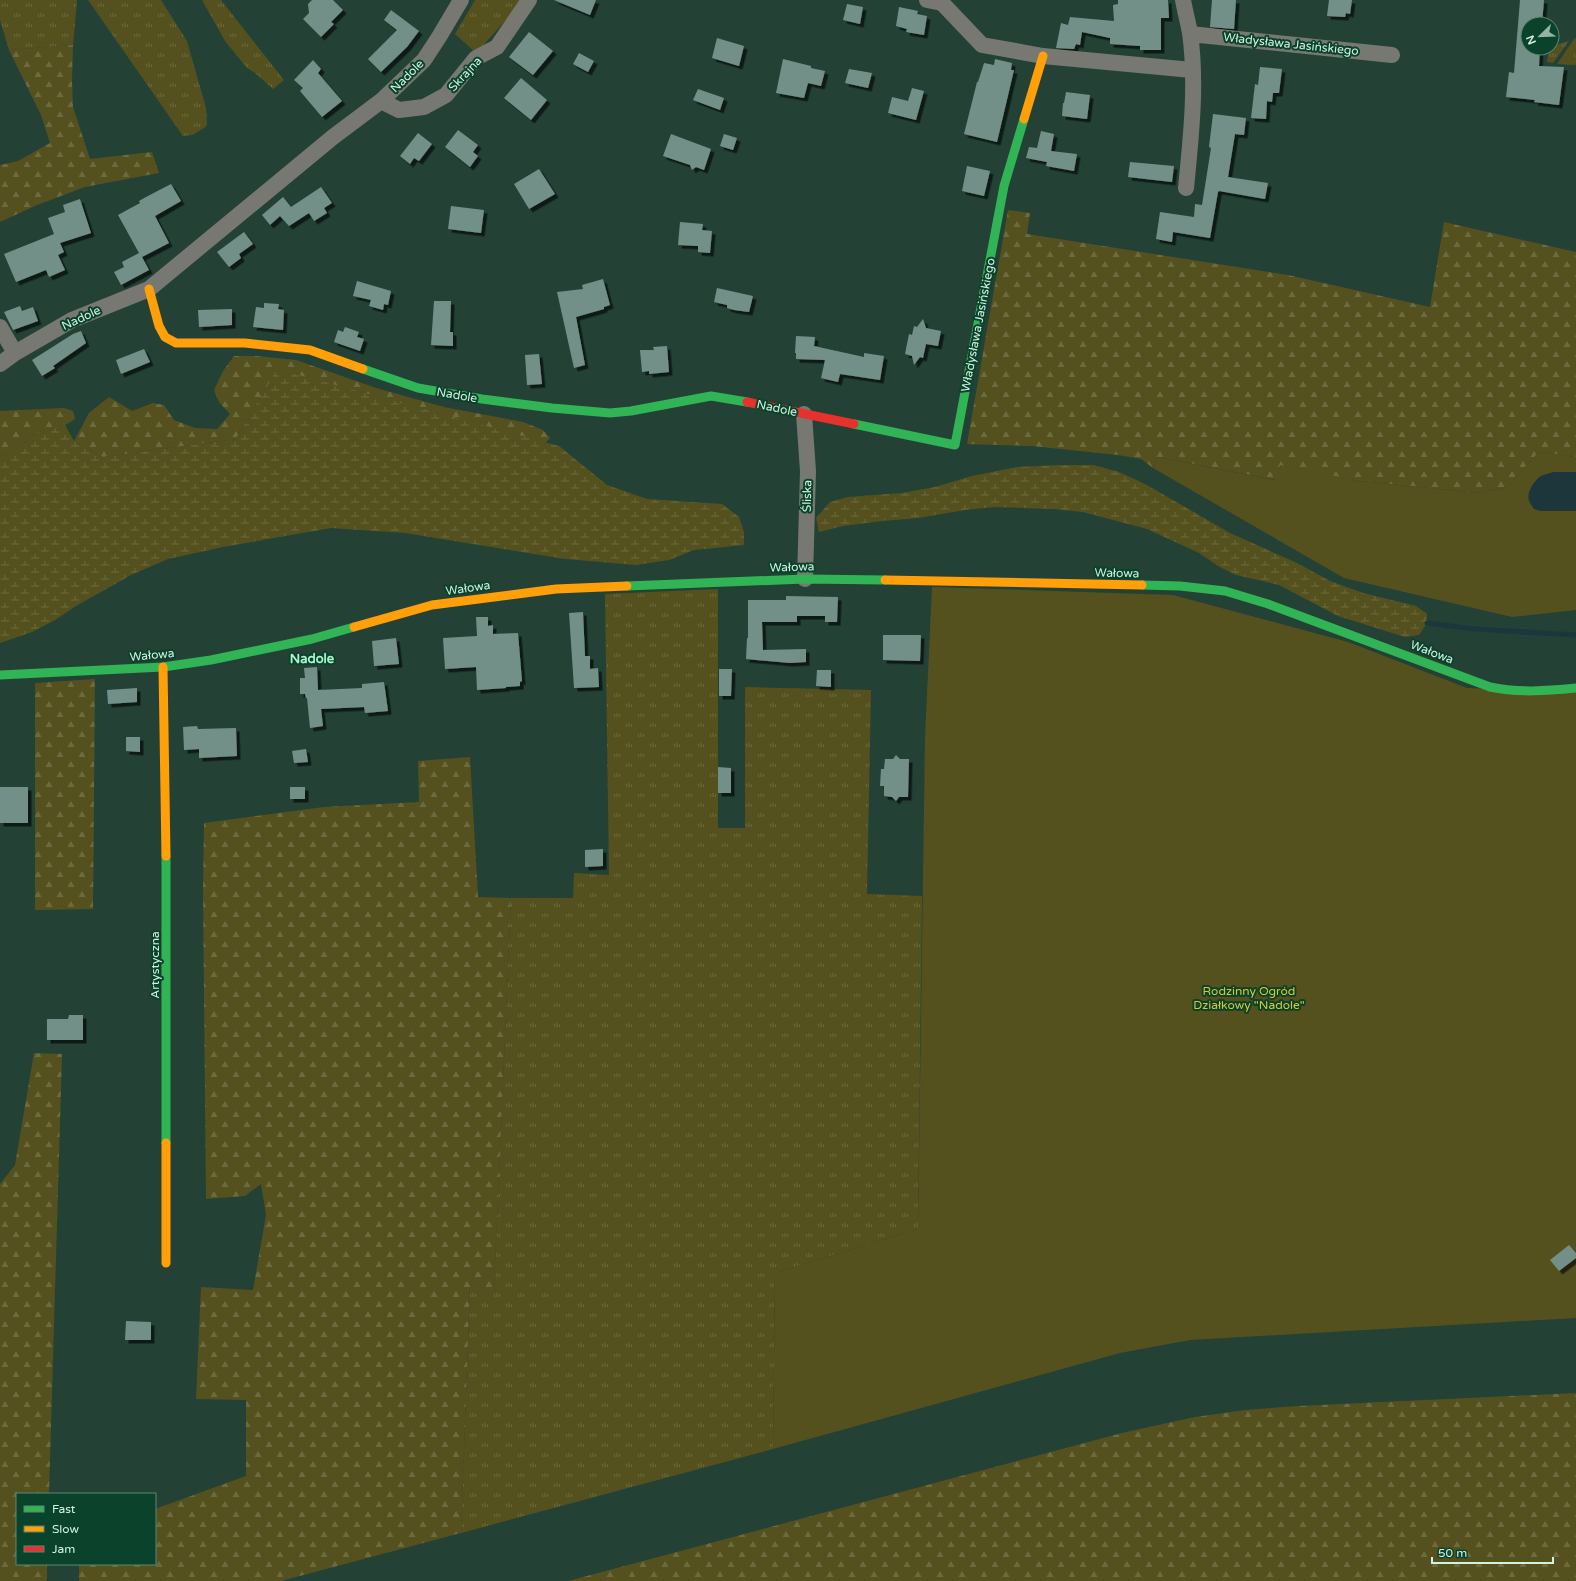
<svg xmlns="http://www.w3.org/2000/svg" width="1576" height="1581" font-family="'Varela Round',sans-serif">
  <style>
    .grass { fill: url(#grass-tufts) }
    .forest { fill: url(#forest-firs) }
    .wetland { fill: url(#wetland-marsh) }
    .garden { fill: #54511f }
    .water { fill: #1d363c }
    .lines { fill: none; stroke-linecap: round; stroke-linejoin: round }
    .stream { stroke: #1d363c; stroke-width: 5 }
    .building { fill: #739088; filter: url(#shadow) }
    .street { stroke: #777871; stroke-width: 16 }
    .fast { stroke: #30b455; stroke-width: 9 }
    .slow { stroke: #ff9f0a; stroke-width: 9 }
    .jam { stroke: #e5322d; stroke-width: 9 }
    .labels { text-anchor: middle; dominant-baseline: central; stroke-width: 4; stroke-linejoin: round; paint-order: stroke }
    .street-label { font-size: 12px; fill: #d0f2df; stroke: #0a422b }
    .park-label { font-size: 12px; fill: #dbc732; stroke: #0a422b }
    .neighbourhood-label { font-size: 13px; font-weight: bold; fill: #adf3ce; stroke: #0a422b }
  </style>
  <defs>
    <pattern id="grass-tufts" width="24" height="20" patternUnits="userSpaceOnUse"><rect width="24" height="20" fill="#54511f"/><path d="M3 7l-1-3M5 7V3M7 7l1-3M15 17l-1-3M17 17v-4M19 17l1-3" fill="none" stroke="#6c6a3f"/></pattern>
    <pattern id="forest-firs" width="22" height="20" patternUnits="userSpaceOnUse"><rect width="22" height="20" fill="#54511f"/><path d="M5 1l3.5 6h-7zM16 11l3.5 6h-7z" fill="#6c6a3f"/></pattern>
    <pattern id="wetland-marsh" width="20" height="14" patternUnits="userSpaceOnUse"><rect width="20" height="14" fill="#54511f"/><path d="M1 5h8M5 5V1M11 12h8M15 12V8" fill="none" stroke="#6c6a3f"/></pattern>
    <filter id="shadow"><feDropShadow dx="3.5" dy="3.5" stdDeviation="0" flood-color="#0009"/></filter>
  </defs>
  <rect width="100%" height="100%" fill="#244135"/>
  <path class="grass" d="M 0,0 L 77,0 L 73,45 L 9,50 L 0,20 Z
    M 88,0 L 161,0 L 187,41 L 206,108 L 207,125 L 204,128 L 192,135 L 183,136 Z
    M 202,0 L 221,0 L 284,80 L 273,89 L 255,73 L 247,68 L 225,41 Z
    M 475,0 L 524,0 L 476,53 L 455,34 Z
    M 1576,38 L 1576,65 L 1557,64 L 1574,39 Z
    M 1569,41 L 1553,63 L 1547,62 C 1549,45 1553,46 1569,41 Z
    M 718,589 L 718,828 L 745,828 L 745,687 L 871,690 L 867,894 L 922,896 L 918,1229 L 775,1273 L 773,1449 L 461,1533 L 470,1285 L 494,1289 L 511,898 L 573,898 L 574,873 L 609,875 L 605,594 Z"/>
  <path class="forest" d="M 73,45 L 72,81 L 73,107 L 90,159 L 152,152 L 159,173 L 85,187 L 37,205 L 0,222 L 0,165 L 18,161 L 50,143 L 41,115 L 9,50 Z
    M 1008,210 L 1030,213 L 1027,234 L 1288,275 L 1430,307 L 1444,222 L 1576,252 L 1576,457 L 1539,452 L 1507,487 L 1477,493 L 1360,481 L 1280,466 L 1276,480 L 1158,457 L 1153,468 L 1141,459 L 1118,455 L 1032,446 L 967,444 Z
    M 234,356 L 256,356 L 296,360 L 376,388 L 444,407 L 523,422 L 543,430 L 550,438 L 545,443 L 277,370 L 236,439 L 103,457 L 74,441 L 89,413 L 109,397 L 132,411 L 153,403 L 164,405 L 174,420 L 195,428 L 217,429 L 230,414 L 219,402 L 214,390 L 223,371 Z
    M 64,408 L 73,411 L 75,419 L 65,425 L 35,433 L 13,453 L 0,455 L 0,411 Z
    M 95,679 L 93,909 L 35,910 L 35,683 Z
    M 470,757 L 478,897 L 511,898 L 494,1290 L 470,1285 L 461,1533 L 281,1581 L 79,1581 L 79,1564 L 155,1564 L 155,1509 L 246,1476 L 246,1400 L 196,1399 L 201,1287 L 253,1290 L 266,1215 L 261,1184 L 245,1196 L 206,1199 L 203,891 L 204,823 L 324,807 L 419,802 L 418,761 Z
    M 34,1053 L 62,1054 L 49,1494 L 17,1494 L 17,1564 L 47,1564 L 47,1581 L 0,1581 L 0,1184 L 15,1165 Z
    M 1576,1393 L 1576,1581 L 568,1581 L 1122,1433 L 1195,1417 L 1245,1410 L 1298,1406 Z"/>
  <path class="wetland" d="M 277,369 L 559,446 L 607,485 L 647,499 L 722,504 L 739,517 L 744,532 L 744,545 L 694,550 L 669,560 L 636,565 L 565,559 L 405,533 L 331,528 L 223,547 L 168,559 L 131,575 L 76,606 L 55,620 L 32,632 L 0,643 L 0,455 L 13,453 L 35,433 L 65,425 L 74,441 L 103,457 L 236,439 Z
    M 1059,465 L 1093,465 L 1119,472 L 1145,484 L 1230,533 L 1297,563 L 1330,581 L 1363,593 L 1416,606 L 1427,614 L 1427,623 L 1419,635 L 1405,637 L 1338,616 L 1279,585 L 1236,575 L 1218,566 L 1199,553 L 1147,529 L 1083,512 L 1054,509 L 994,507 L 965,510 L 918,518 L 882,521 L 843,526 L 819,532 L 816,518 L 830,502 L 848,497 L 902,493 L 935,487 L 972,476 L 1017,467 Z"/>
  <path class="garden" d="M 1539,452 L 1576,457 L 1576,610 L 1512,617 L 1344,578 L 1153,468 L 1158,457 L 1275,480 L 1280,465 L 1360,481 L 1477,493 L 1507,487 Z
    M 932,587 L 1173,595 L 1348,642 L 1467,688 L 1576,692 L 1576,1318 L 1190,1340 L 1120,1353 L 773,1449 L 775,1273 L 918,1229 L 925,737 Z"/>
  <path class="water" d="M 1554,472 L 1576,472 L 1576,511 L 1540,511 L 1534,509 C 1532,506 1530,503 1529,501 C 1526,493 1534,480 1541,476 C 1545,474 1550,473 1554,472 Z"/>
  <g class="lines">
    <path class="stream" d="M 1427,623 L 1474,629 L 1576,635"/>
  </g>
  <path class="building" d="M 312,0 L 333,0 L 343,10 L 331,22 L 334,24 L 321,37 L 303,19 L 309,13 L 308,4 Z
    M 554,0 L 596,0 L 590,15 Z
    M 1118,0 L 1168,0 L 1169,18 L 1161,18 L 1161,50 L 1140,50 L 1140,46 L 1110,44 L 1110,38 L 1082,32 L 1080,45 L 1076,44 L 1074,49 L 1056,48 L 1061,23 L 1068,25 L 1070,17 L 1114,21 L 1113,5 L 1118,4 Z
    M 1212,0 L 1236,0 L 1234,29 L 1210,27 Z
    M 1329,0 L 1352,0 L 1350,14 L 1346,13 L 1345,17 L 1327,16 Z
    M 1520,0 L 1544,0 L 1542,24 L 1528,24 L 1528,48 L 1540,48 L 1539,66 L 1564,67 L 1559,105 L 1534,102 L 1535,100 L 1506,97 L 1509,72 L 1514,73 Z
    M 847,4 L 863,7 L 860,24 L 843,20 Z
    M 899,7 L 918,11 L 917,14 L 927,16 L 924,35 L 906,32 L 907,29 L 896,26 Z
    M 391,10 L 419,31 L 407,47 L 381,72 L 368,59 L 397,30 L 384,20 Z
    M 529,32 L 553,51 L 533,75 L 509,57 Z
    M 717,38 L 744,46 L 739,66 L 712,58 Z
    M 579,53 L 594,61 L 588,72 L 573,64 Z
    M 783,59 L 811,66 L 811,68 L 825,71 L 821,86 L 808,83 L 804,98 L 776,93 Z
    M 995,59 L 1012,63 L 1011,70 L 1014,70 L 997,142 L 964,134 L 977,82 L 978,82 L 984,63 L 994,65 Z
    M 313,60 L 321,69 L 318,73 L 342,101 L 322,117 L 300,91 L 303,88 L 294,80 Z
    M 1260,67 L 1282,69 L 1279,93 L 1273,93 L 1272,102 L 1267,101 L 1266,119 L 1251,118 L 1255,84 L 1258,85 Z
    M 849,69 L 872,73 L 868,88 L 845,83 Z
    M 521,78 L 547,100 L 531,120 L 504,98 Z
    M 912,88 L 924,91 L 916,120 L 888,113 L 892,97 L 908,101 Z
    M 698,89 L 724,98 L 720,110 L 693,100 Z
    M 1066,92 L 1090,95 L 1087,119 L 1062,116 L 1063,103 L 1064,103 Z
    M 1213,114 L 1246,118 L 1244,135 L 1235,134 L 1228,177 L 1268,183 L 1265,199 L 1219,191 L 1218,192 L 1210,238 L 1173,232 L 1172,242 L 1156,239 L 1160,212 L 1194,217 L 1195,204 L 1202,205 L 1211,148 L 1209,147 Z
    M 458,130 L 478,145 L 473,152 L 478,156 L 470,167 L 445,147 Z
    M 1041,131 L 1054,134 L 1051,151 L 1077,154 L 1074,171 L 1046,166 L 1047,162 L 1026,158 L 1029,147 L 1037,148 Z
    M 418,133 L 432,144 L 419,161 L 414,158 L 410,164 L 400,156 Z
    M 671,134 L 711,149 L 704,170 L 696,167 L 692,170 L 690,165 L 663,156 Z
    M 724,134 L 737,138 L 733,150 L 720,146 Z
    M 1130,162 L 1174,166 L 1172,182 L 1128,177 Z
    M 967,166 L 990,171 L 984,196 L 962,191 Z
    M 539,169 L 555,194 L 529,209 L 514,184 Z
    M 171,184 L 181,201 L 155,216 L 169,243 L 142,257 L 149,270 L 121,285 L 114,272 L 124,267 L 122,262 L 139,253 L 118,215 L 140,203 L 139,201 L 146,197 Z
    M 321,187 L 332,203 L 324,208 L 327,213 L 314,221 L 309,213 L 289,226 L 280,216 L 270,225 L 262,215 L 283,197 L 291,207 Z
    M 80,199 L 91,233 L 60,243 L 64,252 L 58,255 L 65,270 L 49,277 L 46,270 L 16,282 L 4,254 L 54,234 L 48,218 L 65,212 L 63,205 Z
    M 451,206 L 484,210 L 481,233 L 448,229 Z
    M 680,222 L 703,224 L 702,230 L 712,231 L 710,253 L 698,252 L 698,246 L 678,245 Z
    M 244,232 L 253,244 L 239,254 L 241,258 L 229,267 L 217,252 Z
    M 603,279 L 610,305 L 604,307 L 604,309 L 576,317 L 585,365 L 574,368 L 557,292 L 583,289 L 582,285 Z
    M 357,281 L 391,291 L 388,305 L 384,304 L 383,310 L 369,306 L 371,300 L 353,296 Z
    M 717,288 L 753,296 L 749,312 L 734,310 L 727,308 L 727,305 L 714,302 Z
    M 434,301 L 451,301 L 450,332 L 453,332 L 453,346 L 431,345 Z
    M 264,303 L 279,304 L 278,309 L 284,310 L 283,330 L 253,327 L 256,307 L 264,308 Z
    M 20,306 L 22,311 L 33,307 L 38,321 L 13,330 L 4,312 Z
    M 232,309 L 232,325 L 199,327 L 198,310 Z
    M 923,319 L 926,328 L 941,331 L 938,346 L 926,344 L 923,358 L 920,357 L 914,365 L 912,356 L 905,354 L 909,334 L 912,335 L 914,326 L 917,327 Z
    M 345,327 L 359,332 L 357,337 L 364,339 L 360,351 L 334,342 L 338,330 L 343,332 Z
    M 81,331 L 86,343 L 53,366 L 55,368 L 42,376 L 32,360 L 73,334 Z
    M 796,336 L 815,337 L 814,346 L 864,357 L 864,353 L 884,356 L 880,380 L 840,374 L 838,382 L 821,378 L 825,360 L 796,359 L 796,353 L 795,353 Z
    M 667,346 L 669,372 L 649,374 L 649,371 L 642,372 L 640,350 L 654,350 L 653,347 Z
    M 144,349 L 150,362 L 121,374 L 116,360 Z
    M 539,354 L 542,384 L 527,385 L 525,355 Z
    M 786,596 L 838,597 L 837,622 L 825,622 L 825,616 L 797,616 L 797,622 L 762,622 L 763,650 L 806,649 L 806,662 L 790,663 L 746,659 L 747,638 L 748,638 L 748,600 L 786,600 Z
    M 583,612 L 585,656 L 590,656 L 590,669 L 598,668 L 599,687 L 574,688 L 569,613 Z
    M 476,617 L 488,617 L 488,626 L 493,625 L 493,634 L 518,633 L 522,681 L 520,682 L 520,686 L 506,687 L 506,688 L 477,690 L 476,667 L 445,669 L 443,638 L 477,636 Z
    M 883,635 L 921,635 L 920,661 L 883,660 Z
    M 396,638 L 399,664 L 374,666 L 372,641 Z
    M 317,667 L 318,690 L 362,688 L 362,684 L 384,682 L 388,711 L 365,713 L 364,707 L 321,709 L 323,726 L 310,728 L 307,698 L 306,698 L 305,694 L 300,694 L 300,678 L 305,678 L 304,668 Z
    M 719,669 L 732,669 L 731,696 L 719,696 Z
    M 817,670 L 831,670 L 831,687 L 816,686 Z
    M 137,688 L 137,702 L 108,704 L 107,690 Z
    M 197,726 L 198,729 L 236,728 L 237,756 L 199,758 L 199,749 L 184,750 L 183,727 Z
    M 126,737 L 140,737 L 140,752 L 126,751 Z
    M 306,749 L 308,762 L 294,763 L 292,751 Z
    M 896,755 L 900,759 L 909,759 L 908,797 L 899,797 L 896,801 L 892,797 L 884,796 L 884,786 L 880,786 L 881,769 L 884,769 L 885,759 L 893,759 Z
    M 718,767 L 731,768 L 731,793 L 718,793 Z
    M 0,787 L 28,787 L 28,823 L 0,823 Z
    M 290,787 L 305,787 L 305,799 L 290,799 Z
    M 603,849 L 603,866 L 585,867 L 585,850 Z
    M 69,1015 L 83,1015 L 83,1040 L 47,1040 L 47,1019 L 68,1019 Z
    M 1569,1245 L 1576,1253 L 1576,1258 L 1559,1271 L 1550,1260 Z
    M 126,1321 L 151,1322 L 151,1340 L 125,1340 Z"/>
  <g class="lines">
    <path class="street" d="M 927,0 L 942,3 L 982,45 L 1043,56 L 1192,70
      M 1183,0 C 1185,11 1188,22 1190,33 C 1197,84 1191,137 1186,188
      M 1190,34 L 1392,55
      M 381,101 L 399,110 L 424,107 L 446,95 L 476,58 L 497,47 L 529,0
      M 0,327 L 15,353
      M 0,364 L 15,353 L 72,320 L 149,289 L 333,137 L 381,101 L 424,60 L 439,37 L 461,0
      M 804,414 L 808,471 L 805,579"/>
    <path class="fast" d="M 363,369 L 418,388 L 482,399 L 552,408 L 610,413 L 631,411 L 711,396 L 747,402
      M 854,424 L 955,445 L 1004,186 L 1024,119
      M 1142,585 L 1180,586 L 1225,591 L 1268,604 L 1490,687 C 1519,693 1546,691 1576,688
      M 627,586 L 805,579 L 885,580
      M 0,675 L 163,667 L 211,660 L 312,639 L 354,627
      M 166,1143 L 166,856"/>
    <path class="slow" d="M 1024,119 L 1043,56
      M 149,289 L 159,326 L 165,337 L 176,343 L 245,343 L 310,350 L 363,369
      M 885,580 L 1142,585
      M 354,627 L 432,605 L 556,589 L 627,586
      M 163,667 L 166,856
      M 166,1263 L 166,1143"/>
    <path class="jam" d="M 747,402 L 854,424"/>
  </g>
  <g class="labels">
    <g class="street-label">
      <text transform="translate(1291 44) rotate(6)">Władysława Jasińskiego</text>
      <text transform="translate(465 74) rotate(-47)">Skrajna</text>
      <text transform="translate(407 76) rotate(-45)">Nadole</text>
      <text transform="translate(81 318) rotate(-25)">Nadole</text>
      <text transform="translate(978 325) rotate(-79)">Władysława Jasińskiego</text>
      <text transform="translate(457 395) rotate(10)">Nadole</text>
      <text transform="translate(777 408) rotate(12)">Nadole</text>
      <text transform="translate(807 496) rotate(-89)">Śliska</text>
      <text transform="translate(792 567) rotate(-2)">Wałowa</text>
      <text transform="translate(1117 573) rotate(1)">Wałowa</text>
      <text transform="translate(468 588) rotate(-8)">Wałowa</text>
      <text transform="translate(1432 652) rotate(21)">Wałowa</text>
      <text transform="translate(152 655) rotate(-5)">Wałowa</text>
      <text transform="translate(155 965) rotate(-90)">Artystyczna</text>
    </g>
    <g class="park-label">
      <text x="1249" y="991">Rodzinny Ogród<tspan x="1249" dy="14">Działkowy "Nadole"</tspan></text>
    </g>
    <g class="neighbourhood-label">
      <text x="312" y="659">Nadole</text>
    </g>
  </g>
  <rect x="16" y="1493" width="140" height="72" fill="#0a422b" stroke="#598873"/>
  <rect x="24" y="1506" width="20" height="6" fill="#30b455" stroke="#598873"/>
  <text x="52" y="1513" font-size="12" fill="#d0f2df">Fast</text>
  <rect x="24" y="1526" width="20" height="6" fill="#ff9f0a" stroke="#598873"/>
  <text x="52" y="1533" font-size="12" fill="#d0f2df">Slow</text>
  <rect x="24" y="1546" width="20" height="6" fill="#e5322d" stroke="#598873"/>
  <text x="52" y="1553" font-size="12" fill="#d0f2df">Jam</text>
  <g transform="translate(1540 36) rotate(247)"><circle r="19" fill="#0a422b" stroke="#598873"/>
  <path d="M0-3L7 15L0 10L-7 15Z" fill="#94b4a4"/>
  <text y="-6" font-size="11" font-weight="bold" text-anchor="middle" fill="#d0f2df">N</text>
  </g>
  <path d="M1432 1557v6h121v-6" fill="none" stroke="#d0f2df" stroke-width="2"/>
  <text x="1438" y="1557" font-size="12" fill="#d0f2df" stroke="#0a422b" stroke-width="3" paint-order="stroke">50 m</text>
</svg>
